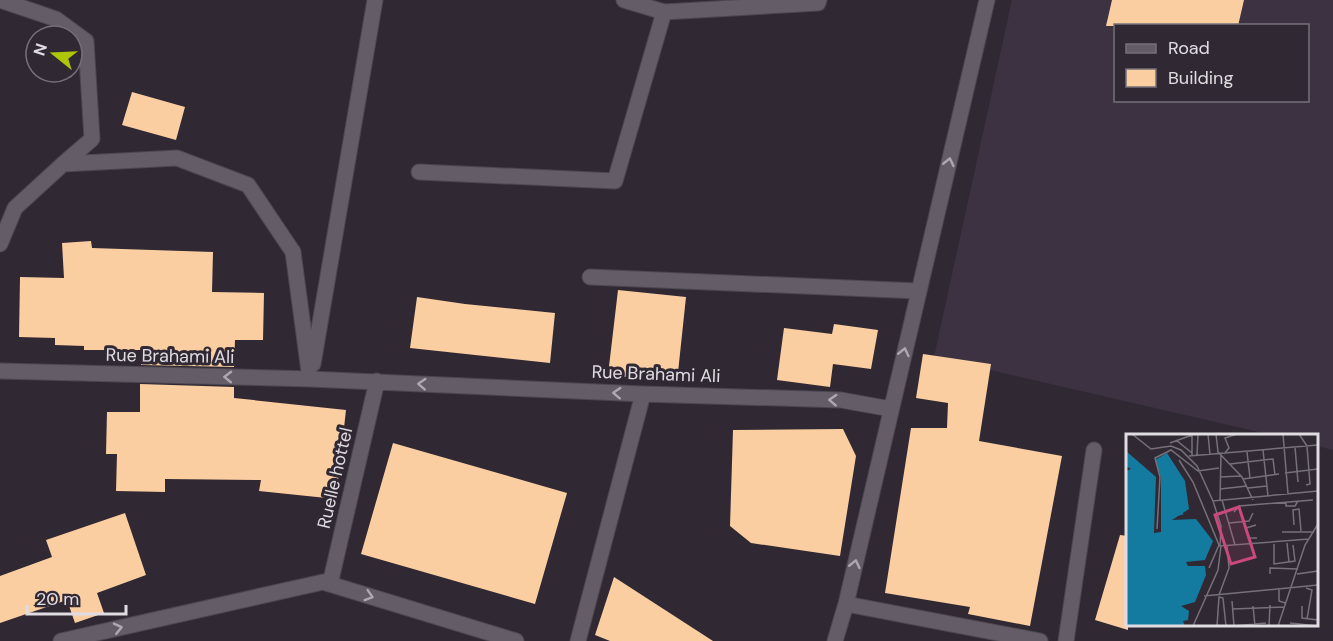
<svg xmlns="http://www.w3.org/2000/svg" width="1333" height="641" font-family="'DM Sans',sans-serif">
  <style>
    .built { fill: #3c3241; fill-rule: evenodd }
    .building { fill: #fbcea2 }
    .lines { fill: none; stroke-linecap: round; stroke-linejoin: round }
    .lane-casing { stroke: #4c474f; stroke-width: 17 }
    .street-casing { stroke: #4c474f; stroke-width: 17 }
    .lane { stroke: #645c67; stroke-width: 15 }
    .street { stroke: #645c67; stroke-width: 15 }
    .oneway { stroke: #aea9b1 }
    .labels { text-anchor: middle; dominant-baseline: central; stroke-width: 6; stroke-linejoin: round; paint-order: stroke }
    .street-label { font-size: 18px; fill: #e0dce2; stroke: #302933 }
    .inset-river { fill: none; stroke: #137ba0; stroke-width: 3 }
    .inset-road { fill: none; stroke: #767179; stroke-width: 1.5 }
    .view { fill: #ca497d; fill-opacity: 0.15; stroke: #ca497d; stroke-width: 3 }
    .inset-edge { fill: none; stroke: #e0dce2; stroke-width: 3 }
  </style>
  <rect width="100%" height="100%" fill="#302933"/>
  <path class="built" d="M 1012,0 L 1333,0 L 1333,450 L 1317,446 L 1316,436 L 1272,435 L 934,357 ZM 1116,26 L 1308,26 L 1308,100 L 1116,100 Z"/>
  <path class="building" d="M 1112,0 L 1244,0 L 1238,26 L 1106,26 Z
    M 132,92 L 185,107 L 176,140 L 122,125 Z
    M 91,241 L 92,248 L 213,252 L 212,292 L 264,293 L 263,340 L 235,340 L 234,367 L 141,365 L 141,350 L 84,350 L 84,346 L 55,345 L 55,338 L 19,337 L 20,277 L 64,278 L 62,243 Z
    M 618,290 L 686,297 L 677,382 L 608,375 Z
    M 417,297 L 465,304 L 555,313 L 550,363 L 410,348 Z
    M 834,324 L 878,330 L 871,369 L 833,364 L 830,387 L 777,380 L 784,328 L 832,334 Z
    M 923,354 L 991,364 L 979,441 L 1062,456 L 1030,626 L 968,614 L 970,607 L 885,593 L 911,428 L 947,428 L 948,403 L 916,398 Z
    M 140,384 L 234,387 L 234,398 L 346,410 L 336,499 L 259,491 L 261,480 L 165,479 L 165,492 L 116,491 L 117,454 L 106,454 L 107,412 L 140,412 Z
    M 843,429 L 856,456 L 840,556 L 751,543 L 730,526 L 733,430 Z
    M 393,443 L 567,493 L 535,604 L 361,554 Z
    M 125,513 L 146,575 L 97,593 L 104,613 L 75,623 L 67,600 L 0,623 L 0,576 L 52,557 L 46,540 Z
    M 1120,535 L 1128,536 L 1128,630 L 1095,620 Z
    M 614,577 L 713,641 L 610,641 L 595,635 Z"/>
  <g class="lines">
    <g class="lane-casing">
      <path id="lane" d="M 624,0 L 664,12 L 818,3 L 819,0
        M 419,172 L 615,181 L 664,12
        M 1066,641 L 1094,450"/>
    </g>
    <g class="street-casing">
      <path id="street" d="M 0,0 L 56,19 L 86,41 L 92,139 L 63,164
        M 0,244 L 15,208 L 63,164 L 177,158 L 248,185 L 293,252 L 310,379
        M 590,277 L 918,291
        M 313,364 L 375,0
        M 0,371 L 310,379 L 643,394 L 841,400 L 891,409
        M 330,584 L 377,381
        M 846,604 L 1040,641
        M 61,641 L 323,582 L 516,641
        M 578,641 L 643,394
        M 835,641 L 846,604 L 987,0"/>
    </g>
    <use href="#lane" class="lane"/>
    <use href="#street" class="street"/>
  </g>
  <defs><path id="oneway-chevron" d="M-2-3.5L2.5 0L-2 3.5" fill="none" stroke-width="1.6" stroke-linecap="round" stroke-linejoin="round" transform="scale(1.5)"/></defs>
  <g class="oneway">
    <use href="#oneway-chevron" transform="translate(949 162) rotate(-77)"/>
    <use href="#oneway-chevron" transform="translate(904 352) rotate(-77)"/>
    <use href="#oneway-chevron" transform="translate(228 377) rotate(-179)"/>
    <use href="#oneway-chevron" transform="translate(422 384) rotate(-177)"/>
    <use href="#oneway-chevron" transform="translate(617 393) rotate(-177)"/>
    <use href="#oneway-chevron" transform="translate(833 400) rotate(-177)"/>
    <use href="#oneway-chevron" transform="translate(855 564) rotate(-77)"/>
    <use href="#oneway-chevron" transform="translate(369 596) rotate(17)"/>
    <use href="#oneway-chevron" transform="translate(118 628) rotate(-13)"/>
  </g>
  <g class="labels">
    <g class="street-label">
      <text transform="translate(170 356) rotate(1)">Rue Brahami Ali</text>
      <text transform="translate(656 374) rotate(2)">Rue Brahami Ali</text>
      <text transform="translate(335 478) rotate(-77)">Ruelle hottel</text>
    </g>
  </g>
  <g transform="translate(1126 434)">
    <rect width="192" height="192" fill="#302933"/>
    <path d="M 0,17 L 30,43 L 28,99 L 35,98 L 35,43 L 29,26 L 41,19 L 59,47 L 63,75 L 46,86 L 70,85 L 87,107 L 79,126 L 60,128 L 62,132 L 79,132 L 80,141 L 69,168 L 55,172 L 63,177 L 62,186 L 57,187 L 59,192 L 0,192 L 0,37 L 5,35 L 0,32 Z" fill="#137ba0"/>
    <path class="inset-river" d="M 0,128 L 32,119 L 42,102 L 39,83 L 57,79"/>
    <path class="inset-road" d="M 6,0 L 25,15 L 45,12 L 55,16 L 71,32 L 87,67 L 192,57M 82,0 L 84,21M 90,0 L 92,18 L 116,43 L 127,66M 157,0 L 162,60M 173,0 L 181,12 L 184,50 L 180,51M 50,6 L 66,19M 44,9 L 66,1M 169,13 L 172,48M 137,16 L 142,62M 121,18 L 124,44M 98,20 L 103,14 L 99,4 L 111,0M 66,21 L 66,0M 71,21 L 72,0M 63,22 L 192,11M 53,26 L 67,48 L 93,111 L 83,134M 104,30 L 147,25 L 149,41M 159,39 L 192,35M 94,43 L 115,42M 117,45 L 153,40M 122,54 L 141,52M 94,55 L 121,52M 94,66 L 95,20M 96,66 L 109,111M 87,67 L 95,92 L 94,112 L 183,105M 160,68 L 160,72 L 169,72 L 172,67M 108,78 L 113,72 L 187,66M 103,89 L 123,87 L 127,79M 130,91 L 120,94 L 121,98 L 123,104 L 131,104M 168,91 L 167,76 L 173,75 L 175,97M 31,95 L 34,43 L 29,24 L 45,16 L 72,37 L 93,34M 156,98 L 188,98M 161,109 L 163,128M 148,110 L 148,130 L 169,127 L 167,111M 144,140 L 144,134 L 172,135M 171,140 L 192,137M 180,154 L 186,156 L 181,185M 153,155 L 153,167 L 159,169M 93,161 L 103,134 L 101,112M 78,162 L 192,151M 106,167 L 108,192M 127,172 L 129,192M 176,172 L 176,184 L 192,186M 106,175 L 158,173M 164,189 L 191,192M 67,192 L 92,136 L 95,112M 91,192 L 93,163 L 97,164 L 100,192M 108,192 L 140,189M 143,192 L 144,171M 152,192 L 179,111 L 192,90"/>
    <path class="view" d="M 113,73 L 129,123 L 105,130 L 89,81 Z"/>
    <rect width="192" height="192" class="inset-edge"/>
  </g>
  <rect x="1114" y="24" width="195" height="78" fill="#302933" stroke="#767179" stroke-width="1.5"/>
  <rect x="1126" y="44" width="30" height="9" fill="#645c67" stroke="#767179" stroke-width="1.5"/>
  <text x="1168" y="54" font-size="18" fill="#e0dce2">Road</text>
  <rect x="1126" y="69" width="30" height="18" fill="#fbcea2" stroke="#767179" stroke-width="1.5"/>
  <text x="1168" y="84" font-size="18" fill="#e0dce2">Building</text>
  <g transform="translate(54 54) rotate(288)"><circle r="28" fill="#302933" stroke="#767179" stroke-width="1.5"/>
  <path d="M0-4.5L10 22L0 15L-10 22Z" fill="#aec508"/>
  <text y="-9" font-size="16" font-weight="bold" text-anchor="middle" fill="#e0dce2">N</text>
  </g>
  <path d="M27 605v9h99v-9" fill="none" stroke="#e0dce2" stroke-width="3"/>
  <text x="36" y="605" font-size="18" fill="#e0dce2" stroke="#302933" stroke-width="4.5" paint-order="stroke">20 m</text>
</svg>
